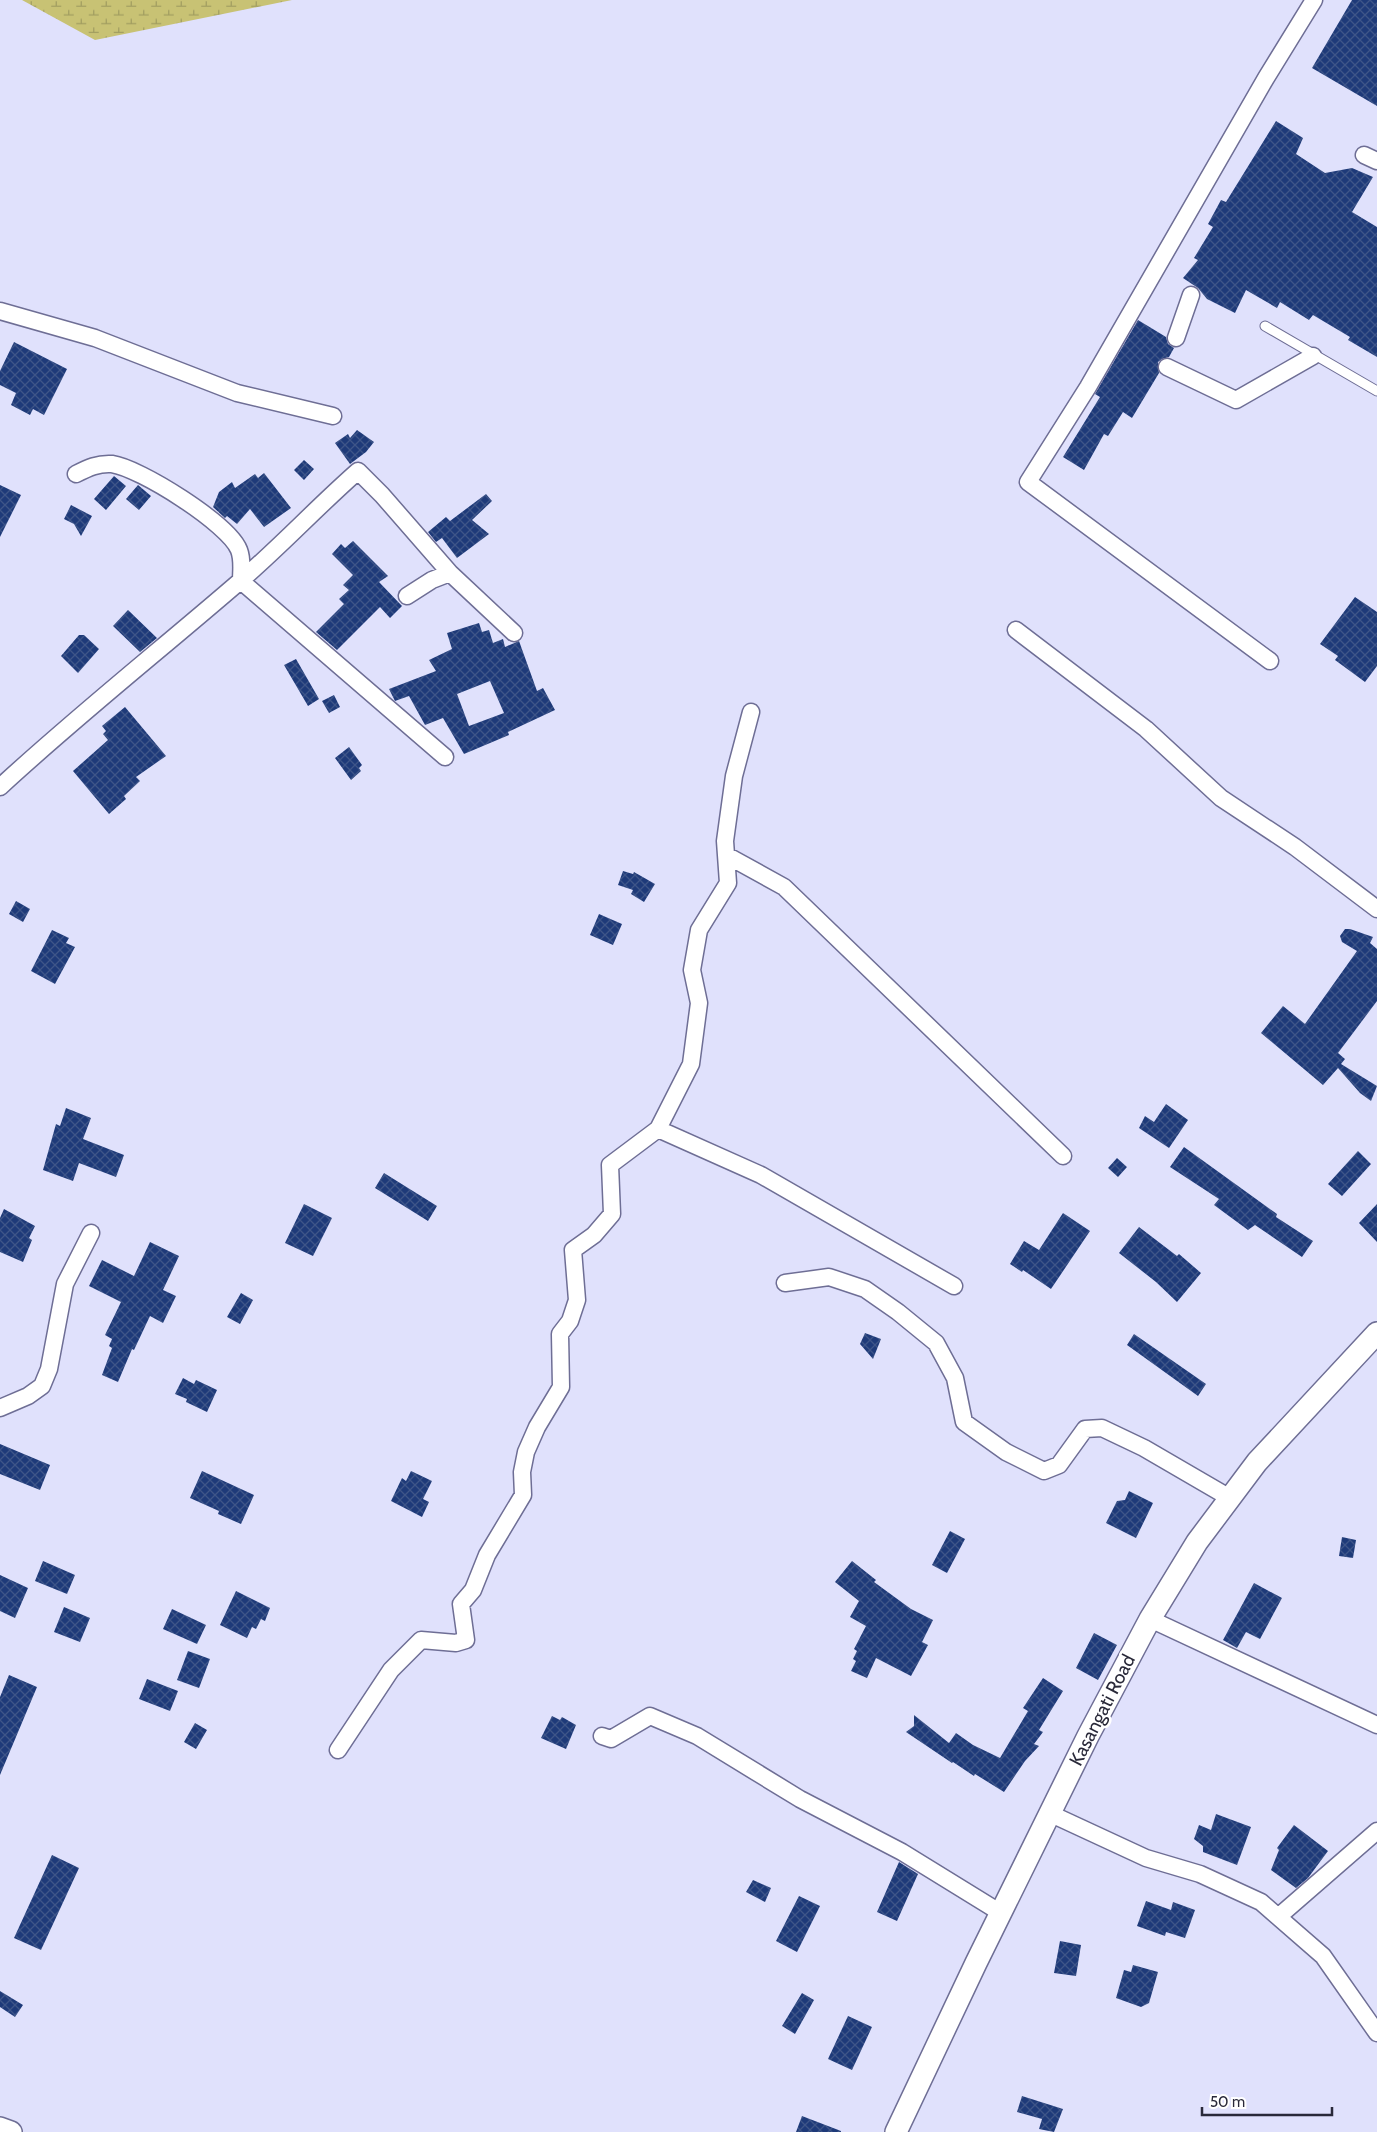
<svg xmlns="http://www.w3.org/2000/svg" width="1377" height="2132" font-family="Cabin,sans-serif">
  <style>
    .wetland { fill: url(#wetland-marsh) }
    .building { fill: url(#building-cross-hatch); fill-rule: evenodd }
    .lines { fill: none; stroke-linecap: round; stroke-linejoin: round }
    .service-casing { stroke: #6e6e95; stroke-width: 11 }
    .minor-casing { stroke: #6e6e95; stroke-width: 19 }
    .tertiary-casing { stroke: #6e6e95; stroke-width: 24 }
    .service { stroke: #fff; stroke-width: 9 }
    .minor { stroke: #fff; stroke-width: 16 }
    .tertiary { stroke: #fff; stroke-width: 21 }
    .labels { text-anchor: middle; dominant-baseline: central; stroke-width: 5; stroke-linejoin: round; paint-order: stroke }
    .street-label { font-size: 19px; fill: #292939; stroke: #fff }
  </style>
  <defs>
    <pattern id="wetland-marsh" width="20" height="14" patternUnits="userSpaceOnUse" patternTransform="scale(1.25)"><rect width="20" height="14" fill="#c8c274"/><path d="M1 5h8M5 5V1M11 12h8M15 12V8" fill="none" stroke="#a29e60"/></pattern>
    <pattern id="building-cross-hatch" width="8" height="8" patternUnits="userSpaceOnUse" patternTransform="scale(1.25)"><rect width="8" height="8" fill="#1e3a79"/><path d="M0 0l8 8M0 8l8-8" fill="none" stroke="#3e5588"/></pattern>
  </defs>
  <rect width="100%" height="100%" fill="#e0e1fc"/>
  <path class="wetland" d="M 22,0 L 292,0 L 95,40 Z"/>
  <path class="building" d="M 1352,0 L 1377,0 L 1377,106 L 1312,68 Z
    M 1276,121 L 1303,138 L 1296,154 L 1325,173 L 1352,168 L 1373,177 L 1352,212 L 1377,227 L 1377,357 L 1348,340 L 1350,337 L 1313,315 L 1309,320 L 1280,302 L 1277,308 L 1246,290 L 1235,313 L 1207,299 L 1198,288 L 1183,278 L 1198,260 L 1194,258 L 1213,227 L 1208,224 L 1221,200 L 1226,202 Z
    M 1138,320 L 1166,337 L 1168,344 L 1174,348 L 1169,357 L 1162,359 L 1158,362 L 1159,373 L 1132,418 L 1123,412 L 1108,436 L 1104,434 L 1084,470 L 1063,457 L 1100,397 L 1095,394 Z
    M 14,342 L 67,369 L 44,415 L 33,409 L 30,415 L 11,405 L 16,393 L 0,385 L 0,371 Z
    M 357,430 L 374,442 L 366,452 L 350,464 L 335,443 L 348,434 L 350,438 Z
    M 304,460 L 314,469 L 304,480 L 294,470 Z
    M 264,473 L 291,508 L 264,527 L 250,509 L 237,524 L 227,516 L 225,518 L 213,507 L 219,492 L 232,482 L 235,488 L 255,474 L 258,478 Z
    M 114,476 L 126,486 L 106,510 L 94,499 Z
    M 0,485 L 21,495 L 0,537 Z
    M 138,485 L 151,496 L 139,510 L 126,499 Z
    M 486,494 L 492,501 L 472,520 L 489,534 L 457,558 L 442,538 L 436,542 L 428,532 L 446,517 L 450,521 Z
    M 71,505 L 92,516 L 81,536 L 74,524 L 64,519 Z
    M 353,541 L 388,576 L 379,582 L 402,606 L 390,618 L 380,607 L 337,650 L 316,632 L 344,604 L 339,599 L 349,590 L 343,585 L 353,575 L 332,554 L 341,544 L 345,548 Z
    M 1355,597 L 1377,612 L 1377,666 L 1365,682 L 1335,660 L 1338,656 L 1320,644 Z
    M 128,610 L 157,638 L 140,652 L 113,626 Z
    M 479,623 L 482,632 L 489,630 L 493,643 L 503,639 L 505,647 L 519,641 L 537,691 L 543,688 L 555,710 L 508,732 L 509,735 L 464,754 L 443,718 L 425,725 L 409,696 L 395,701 L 389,689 L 436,671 L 429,660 L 452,649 L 447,633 ZM 490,681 L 504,713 L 469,726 L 457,694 Z
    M 79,635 L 84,635 L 99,649 L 78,673 L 61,656 Z
    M 296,659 L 319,699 L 308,706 L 284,665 Z
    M 334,695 L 340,707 L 329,713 L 322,701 Z
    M 125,707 L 166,756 L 136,777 L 140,781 L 124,796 L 126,799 L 109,814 L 73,771 L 108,740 L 103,734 L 106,731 L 102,726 Z
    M 349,747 L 362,765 L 359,768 L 361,771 L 351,780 L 335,758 Z
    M 623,871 L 633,874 L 634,872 L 655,884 L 644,902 L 631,894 L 633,890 L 618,885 Z
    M 16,901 L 30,909 L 23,922 L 9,914 Z
    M 599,914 L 622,924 L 613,945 L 590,935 Z
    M 1345,929 L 1350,929 L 1373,937 L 1370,943 L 1377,949 L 1377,1001 L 1338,1053 L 1345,1059 L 1341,1064 L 1377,1086 L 1371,1101 L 1360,1093 L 1338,1068 L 1323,1085 L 1261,1033 L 1283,1006 L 1305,1024 L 1357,951 L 1342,942 L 1340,936 Z
    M 52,930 L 69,938 L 66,943 L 75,947 L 55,984 L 31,971 Z
    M 1166,1104 L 1188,1120 L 1169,1148 L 1139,1128 L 1145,1116 L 1154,1122 Z
    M 66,1108 L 91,1118 L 83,1139 L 124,1155 L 116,1177 L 79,1163 L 73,1181 L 43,1170 L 56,1124 L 60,1126 Z
    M 1184,1147 L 1277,1214 L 1276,1217 L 1313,1241 L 1302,1257 L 1255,1225 L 1248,1230 L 1214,1205 L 1219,1199 L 1170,1167 Z
    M 1358,1151 L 1371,1164 L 1342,1196 L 1328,1184 Z
    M 1117,1158 L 1127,1167 L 1118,1177 L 1108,1168 Z
    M 384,1173 L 437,1206 L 428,1221 L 375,1188 Z
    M 304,1204 L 332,1218 L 313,1256 L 285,1243 Z
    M 1377,1204 L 1377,1242 L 1359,1223 Z
    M 4,1209 L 35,1226 L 29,1238 L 32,1240 L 23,1262 L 0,1252 L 0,1218 Z
    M 1063,1213 L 1090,1231 L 1051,1289 L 1023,1270 L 1022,1272 L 1010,1264 L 1024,1241 L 1039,1250 Z
    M 1139,1227 L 1177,1256 L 1179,1254 L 1201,1273 L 1177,1302 L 1156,1282 L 1119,1253 Z
    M 150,1242 L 179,1256 L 163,1290 L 176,1296 L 163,1323 L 150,1316 L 134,1350 L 132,1349 L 118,1382 L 102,1375 L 112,1348 L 109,1346 L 112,1339 L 105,1335 L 121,1302 L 89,1286 L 102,1260 L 134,1276 Z
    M 241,1293 L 253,1300 L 240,1324 L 227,1317 Z
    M 865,1333 L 881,1339 L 873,1359 L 860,1344 Z
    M 1134,1334 L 1206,1384 L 1198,1396 L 1127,1345 Z
    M 183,1378 L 194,1384 L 196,1380 L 217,1390 L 207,1412 L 186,1402 L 187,1399 L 175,1394 Z
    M 0,1444 L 50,1465 L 40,1490 L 0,1474 Z
    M 202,1471 L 254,1495 L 241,1524 L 218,1514 L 219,1511 L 190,1498 Z
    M 411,1471 L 432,1481 L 423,1499 L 429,1502 L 422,1517 L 391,1501 L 402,1478 L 406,1481 Z
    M 1129,1491 L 1153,1503 L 1136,1538 L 1106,1523 L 1117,1501 L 1125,1500 Z
    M 950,1531 L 965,1539 L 947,1573 L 932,1565 Z
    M 1342,1537 L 1356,1540 L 1353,1558 L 1339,1556 Z
    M 43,1561 L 75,1575 L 67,1594 L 35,1581 Z
    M 852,1561 L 876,1580 L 874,1582 L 911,1609 L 933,1620 L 922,1642 L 928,1645 L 911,1676 L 876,1658 L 867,1678 L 851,1671 L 856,1661 L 853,1659 L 857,1651 L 854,1649 L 866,1626 L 850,1617 L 859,1601 L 835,1582 Z
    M 0,1575 L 28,1588 L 15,1618 L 0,1611 Z
    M 1254,1583 L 1282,1598 L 1260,1639 L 1246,1632 L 1237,1648 L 1223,1640 Z
    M 236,1591 L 270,1608 L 265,1621 L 261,1619 L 256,1629 L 252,1627 L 247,1638 L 220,1625 Z
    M 64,1607 L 90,1618 L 80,1642 L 54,1632 Z
    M 172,1609 L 206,1625 L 197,1644 L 163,1629 Z
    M 1094,1633 L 1117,1645 L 1098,1680 L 1076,1668 Z
    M 188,1651 L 210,1659 L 199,1688 L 177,1680 Z
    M 9,1675 L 37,1687 L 0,1775 L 0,1697 Z
    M 1043,1678 L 1063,1691 L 1039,1730 L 1043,1732 L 1034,1744 L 1039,1746 L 1025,1761 L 1004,1792 L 975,1774 L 974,1776 L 953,1762 L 952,1763 L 906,1732 L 914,1726 L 914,1715 L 949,1743 L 956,1733 L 973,1745 L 1000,1758 L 1028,1711 L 1023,1708 Z
    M 147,1679 L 178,1691 L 170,1711 L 139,1699 Z
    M 552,1716 L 560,1720 L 562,1717 L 576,1725 L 566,1749 L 541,1738 Z
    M 195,1723 L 207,1730 L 196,1749 L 184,1742 Z
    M 1216,1814 L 1251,1827 L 1237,1865 L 1203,1852 L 1203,1846 L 1194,1839 L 1199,1825 L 1211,1830 Z
    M 1294,1825 L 1328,1851 L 1308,1878 L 1296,1888 L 1271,1870 L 1279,1850 L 1277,1848 Z
    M 52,1855 L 79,1868 L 41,1950 L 14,1938 Z
    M 899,1862 L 918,1874 L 897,1921 L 877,1912 Z
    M 753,1880 L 771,1888 L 765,1902 L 746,1892 Z
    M 799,1896 L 820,1906 L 797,1952 L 776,1941 Z
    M 1146,1901 L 1171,1910 L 1173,1902 L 1195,1910 L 1185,1938 L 1166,1932 L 1165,1936 L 1137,1926 Z
    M 1060,1941 L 1081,1945 L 1076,1976 L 1054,1973 Z
    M 1133,1965 L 1158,1972 L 1149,2003 L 1141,2007 L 1116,1998 L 1124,1970 L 1131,1972 Z
    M 0,1991 L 23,2005 L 15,2017 L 0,2007 Z
    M 802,1993 L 814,2000 L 795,2034 L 782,2026 Z
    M 848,2016 L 872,2027 L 852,2070 L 828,2059 Z
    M 1022,2096 L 1063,2109 L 1054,2132 L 1039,2129 L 1042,2119 L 1017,2112 Z
    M 802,2116 L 841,2131 L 841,2132 L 796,2132 Z"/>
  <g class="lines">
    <g class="service-casing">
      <path id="service" d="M 1265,326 L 1377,391"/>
    </g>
    <g class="minor-casing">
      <path id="minor" d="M 1364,155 L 1377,161
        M 0,311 L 95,338 L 237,393 L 333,416
        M 1176,338 L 1191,295
        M 1167,367 L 1236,400 L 1313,356
        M 76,474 C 88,468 98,463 112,464 C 140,468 229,524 239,550 C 243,560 241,571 241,581 L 445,757
        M 407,596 L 432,580 L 450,573 L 514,633
        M 1016,630 L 1146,729 L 1221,798 L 1295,847 L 1377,909
        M 1270,661 L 1028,482 L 1088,387 L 1266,78 L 1314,0
        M 0,787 C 77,716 159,651 239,582 C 280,547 317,507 358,471 L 382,495 L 450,573
        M 726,855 L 784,887 L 1063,1156
        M 658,1129 L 761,1175 L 954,1286
        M 785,1283 L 829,1277 L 865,1289 L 898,1312 L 936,1343 L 955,1378 L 964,1422 L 1006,1452 L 1044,1471 L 1059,1465 L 1085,1429 L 1102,1428 L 1144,1448 L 1230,1498
        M 0,1408 L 28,1396 L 42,1386 L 49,1369 L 65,1284 L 91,1233
        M 1150,1619 L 1377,1725
        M 602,1736 L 611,1739 L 650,1716 L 697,1736 L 800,1799 L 902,1852 L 1001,1913
        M 338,1750 L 391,1670 L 421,1640 L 456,1643 L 466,1640 L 461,1604 L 473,1590 L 487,1555 L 523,1495 L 522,1472 L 526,1452 L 537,1427 L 561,1387 L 560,1334 L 570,1321 L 577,1300 L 573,1250 L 594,1235 L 612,1214 L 610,1165 L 658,1129 L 691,1064 L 699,1003 L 692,970 L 699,930 L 728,883 L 725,841 L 734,776 L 751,712
        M 1051,1814 L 1146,1858 L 1200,1874 L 1261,1902 L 1323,1956 L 1377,2033
        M 1278,1917 L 1377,1831"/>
    </g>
    <g class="tertiary-casing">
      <path id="tertiary" d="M 0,2128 L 11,2132
        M 896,2132 L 976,1963 L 1088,1736 L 1150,1619 L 1197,1542 L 1257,1462 L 1377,1333"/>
    </g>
    <use href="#service" class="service"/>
    <use href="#minor" class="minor"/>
    <use href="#tertiary" class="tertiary"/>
  </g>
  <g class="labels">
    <g class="street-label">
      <text transform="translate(1102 1710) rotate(-63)">Kasangati Road</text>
    </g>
  </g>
  <path d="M1202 2107v8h130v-8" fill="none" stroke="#292939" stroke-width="2.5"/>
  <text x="1210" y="2107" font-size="15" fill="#292939" stroke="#ffffff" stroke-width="4" paint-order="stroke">50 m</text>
</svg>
